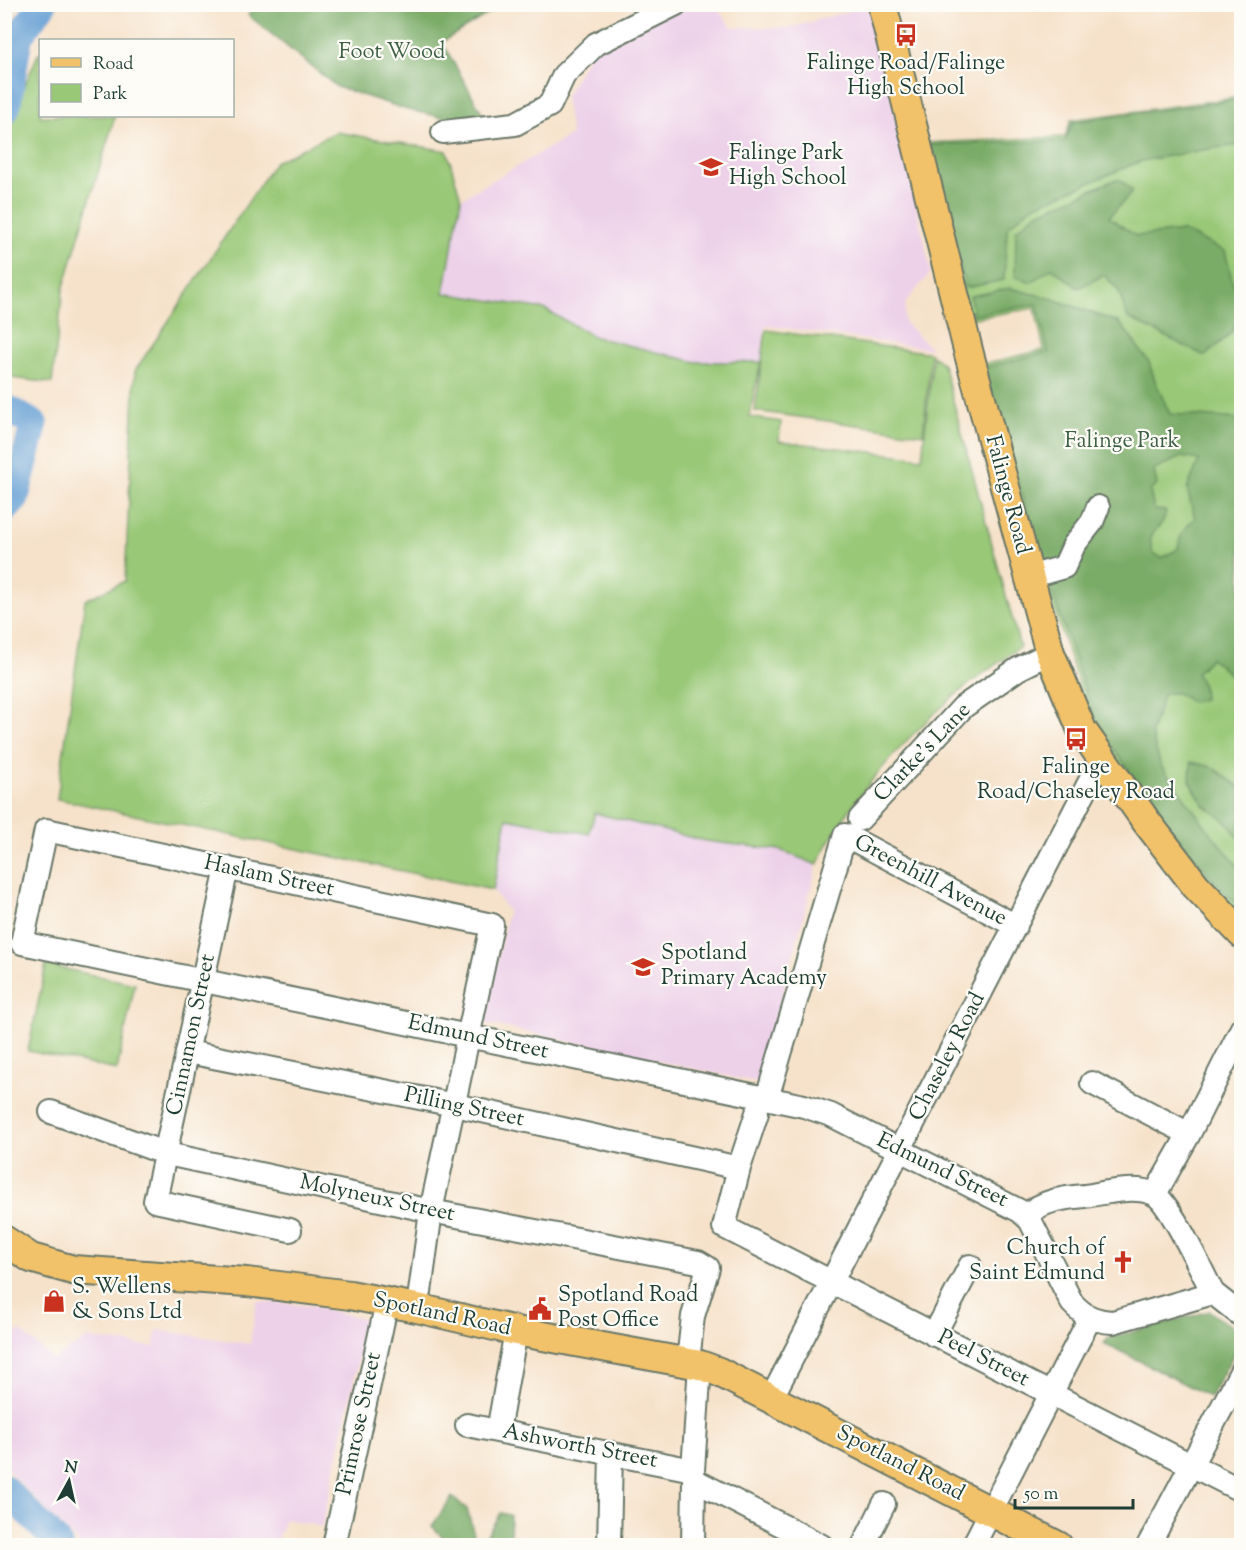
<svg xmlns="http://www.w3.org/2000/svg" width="1246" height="1550" font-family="'Sorts Mill Goudy',serif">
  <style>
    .built { fill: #edd1e9 }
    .green { fill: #99c877; stroke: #5c8256; stroke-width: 1.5 }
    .forest { fill: #7aac68; stroke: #4c744e; stroke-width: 1.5; fill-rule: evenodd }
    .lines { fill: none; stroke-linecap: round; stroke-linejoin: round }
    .river { stroke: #639ed3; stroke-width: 28 }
    .minor-casing { stroke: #6a7768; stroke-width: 26 }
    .major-casing { stroke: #6a7768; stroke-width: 32 }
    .minor { stroke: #fff; stroke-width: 22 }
    .major { stroke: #f2c26a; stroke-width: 28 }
    .labels { text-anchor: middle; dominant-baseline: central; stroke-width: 4.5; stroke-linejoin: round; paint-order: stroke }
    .park-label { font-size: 22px; fill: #3e6045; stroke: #fdfcf7 }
    .poi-label { font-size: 22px; fill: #1f3d34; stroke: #fdfcf7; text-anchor: start }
    .street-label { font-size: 22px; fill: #1f3d34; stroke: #fdfcf7 }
  </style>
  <rect width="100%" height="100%" fill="#fdfcf7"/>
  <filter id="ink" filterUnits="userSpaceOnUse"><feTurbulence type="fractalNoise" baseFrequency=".0167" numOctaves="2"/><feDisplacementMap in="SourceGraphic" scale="12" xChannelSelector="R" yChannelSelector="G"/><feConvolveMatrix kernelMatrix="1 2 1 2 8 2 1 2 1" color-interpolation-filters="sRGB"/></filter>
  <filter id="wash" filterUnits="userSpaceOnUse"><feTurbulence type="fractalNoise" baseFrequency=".008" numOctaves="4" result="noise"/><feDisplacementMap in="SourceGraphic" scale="24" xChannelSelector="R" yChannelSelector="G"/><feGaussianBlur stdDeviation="1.35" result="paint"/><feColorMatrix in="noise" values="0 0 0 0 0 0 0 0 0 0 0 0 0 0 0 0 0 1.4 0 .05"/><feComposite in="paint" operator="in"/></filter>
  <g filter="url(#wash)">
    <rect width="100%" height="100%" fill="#f6e2ca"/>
    <path class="built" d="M 686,5 L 714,5 L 732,27 L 789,28 L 871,5 L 931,272 L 906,302 L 904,322 L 932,349 L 765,325 L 761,362 L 696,362 L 595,337 L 544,309 L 444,293 L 461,199 L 571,135 L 565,96 L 594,46 Z
      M 595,813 L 705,841 L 780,850 L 817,865 L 759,1083 L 484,1023 L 508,911 L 493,890 L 507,818 L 589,834 Z
      M 257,1301 L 313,1306 L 367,1320 L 322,1527 L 285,1519 L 275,1545 L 80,1545 L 5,1467 L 5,1346 L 20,1330 L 53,1360 L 88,1338 L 154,1347 L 157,1330 L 250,1344 Z"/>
    <path class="green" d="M 40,53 L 40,116 L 115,116 L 63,290 L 52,383 L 4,377 L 5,132 L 38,54 Z
      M 1241,97 L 1241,918 L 1211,887 L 1093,727 L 1000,448 L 978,365 L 1044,350 L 1035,308 L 969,319 L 923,143 L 1065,137 L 1071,120 Z
      M 336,132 L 447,151 L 461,199 L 444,293 L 544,309 L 595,337 L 696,362 L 761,362 L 749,417 L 781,422 L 779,441 L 922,458 L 933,356 L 943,364 L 1020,647 C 998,663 974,679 953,697 C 899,744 849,800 817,865 L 780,850 L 705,841 L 595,813 L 589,834 L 507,818 L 493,890 L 57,799 L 85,600 L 125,581 L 135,371 L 275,162 Z
      M 766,330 L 931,353 L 923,434 L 755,411 Z
      M 46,965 L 135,984 L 117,1070 L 28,1051 Z"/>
    <path class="forest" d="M 259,4 L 502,5 L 442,42 L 486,120 L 446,118 L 408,110 L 337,87 L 248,15 Z
      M 1241,99 L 1241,145 L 1214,148 L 1141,161 L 1031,207 L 1009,226 L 1007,231 L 1004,280 L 966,288 L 926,145 L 1065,141 L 1073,122 Z
      M 1114,180 L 1121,180 L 1133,191 L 1109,217 L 1136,236 L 1183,231 L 1225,251 L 1233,284 L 1241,283 L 1241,312 L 1232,332 L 1205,356 L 1128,318 L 1118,290 L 1104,275 L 1078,288 L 1052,268 L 1031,282 L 1015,277 L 1016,230 L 1036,214 Z
      M 1010,288 L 1053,299 L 1120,323 L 1149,362 L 1155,381 L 1170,414 L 1241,419 L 1241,684 L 1211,658 L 1196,673 L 1203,686 L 1204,699 L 1192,702 L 1177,693 L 1164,693 L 1151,733 L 1161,766 L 1210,832 L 1238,866 L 1241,865 L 1241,909 L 1214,881 L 1176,834 L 1097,726 L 1051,589 L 982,368 L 1048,352 L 1037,304 L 973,315 L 970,296 ZM 1181,457 L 1199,460 L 1187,489 L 1195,519 C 1185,526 1179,536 1178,549 L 1162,558 L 1153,553 C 1144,528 1163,533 1166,511 L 1154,510 L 1150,491 L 1157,485 L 1154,470 Z
      M 1191,762 L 1212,767 L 1241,788 L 1241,839 L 1239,839 L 1228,823 L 1204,805 L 1190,782 Z
      M 1210,1311 L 1221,1320 L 1241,1331 L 1242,1339 L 1210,1397 L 1104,1343 L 1109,1338 Z
      M 452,1497 L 467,1509 L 477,1545 L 447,1545 L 448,1543 L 432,1526 Z
      M 500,1513 L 510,1515 L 511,1545 L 481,1545 Z"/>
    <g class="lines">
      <path class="river" d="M 4,112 L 7,106 L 19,36 L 43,4
        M 4,407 L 34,424 L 15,499 L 4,510
        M 4,1488 L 56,1541 L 59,1546"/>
    </g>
  </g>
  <g filter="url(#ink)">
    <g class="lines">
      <g class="minor-casing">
        <path id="minor" d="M 443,132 L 515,124 L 550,105 L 564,75 L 596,44 L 676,4
          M 1029,577 L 1064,567 L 1074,545 L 1092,522 L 1098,507
          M 860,819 L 963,707 L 1018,669 L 1050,653
          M 227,868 L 155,1201 L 290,1230
          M 188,1052 L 455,1105 L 739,1168
          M 1092,1083 L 1189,1134
          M 767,1098 L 845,835 L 1016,926
          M 51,1112 L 167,1154 L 431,1211 L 698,1262 L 708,1268 L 693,1316 L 688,1362
          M 757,1113 L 739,1168 L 724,1227 L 1242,1491
          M 1155,1194 L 1189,1134 L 1242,1028
          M 420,1292 L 431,1211 L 492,925 L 46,830 L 22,943 L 804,1106 L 831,1115 L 1020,1211 L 1030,1220 L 1072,1303 C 1085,1317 1095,1321 1113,1322 L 1213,1293 C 1203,1274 1170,1202 1154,1194 C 1135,1185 1105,1193 1085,1196 C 1064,1198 1042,1200 1026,1216
          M 1213,1293 L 1242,1316
          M 934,1335 L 970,1266
          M 771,1399 L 1091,779
          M 467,1425 L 693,1470
          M 498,1431 L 516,1331
          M 694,1480 L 822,1546
          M 334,1546 L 387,1302
          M 609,1546 L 611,1453
          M 693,1546 L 694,1480 L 693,1470 L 700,1365
          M 863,1546 L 884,1504
          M 973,1546 L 1090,1318
          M 1148,1546 L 1242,1370"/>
      </g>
      <g class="major-casing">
        <path id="major" d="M 882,4 L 969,354 L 1050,653 L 1082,730 L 1146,821 L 1196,886 L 1242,934
          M 4,1240 L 31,1258 L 73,1270 L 247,1282 L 350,1295 L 417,1308 L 516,1331 L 700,1365 L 719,1372 L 1058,1546"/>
      </g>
      <use href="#minor" class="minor"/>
      <use href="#major" class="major"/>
    </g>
  </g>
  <defs>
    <g id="bus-bare" transform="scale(1.8)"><path d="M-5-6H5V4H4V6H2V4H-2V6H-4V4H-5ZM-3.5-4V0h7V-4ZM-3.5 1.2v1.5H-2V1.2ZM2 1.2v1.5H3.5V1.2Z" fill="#c8321e" stroke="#fdfcf7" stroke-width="2.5" paint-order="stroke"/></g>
    <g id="school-bare" transform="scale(1.8)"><path d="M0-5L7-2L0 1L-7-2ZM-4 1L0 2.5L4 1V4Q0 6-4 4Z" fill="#c8321e" stroke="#fdfcf7" stroke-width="2.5" paint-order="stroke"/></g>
    <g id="church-bare" transform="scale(1.8)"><path d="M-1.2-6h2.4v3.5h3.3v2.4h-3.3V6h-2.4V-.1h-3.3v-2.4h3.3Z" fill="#c8321e" stroke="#fdfcf7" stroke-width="2.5" paint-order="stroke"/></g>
    <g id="shop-bare" transform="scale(1.8)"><path d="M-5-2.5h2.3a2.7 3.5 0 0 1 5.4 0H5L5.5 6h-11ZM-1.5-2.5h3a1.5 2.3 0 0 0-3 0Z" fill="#c8321e" stroke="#fdfcf7" stroke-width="2.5" paint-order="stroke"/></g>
    <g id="civic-bare" transform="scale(1.8)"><path d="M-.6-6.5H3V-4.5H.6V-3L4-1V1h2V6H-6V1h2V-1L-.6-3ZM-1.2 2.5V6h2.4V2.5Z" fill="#c8321e" stroke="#fdfcf7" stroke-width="2.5" paint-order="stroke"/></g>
  </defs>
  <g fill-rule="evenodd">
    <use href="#bus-bare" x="906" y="35"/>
    <use href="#school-bare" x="711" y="167"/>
    <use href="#bus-bare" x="1076" y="739"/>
    <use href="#school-bare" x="643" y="967"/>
    <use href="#church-bare" x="1123" y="1262"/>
    <use href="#shop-bare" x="54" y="1301"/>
    <use href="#civic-bare" x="540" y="1309"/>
  </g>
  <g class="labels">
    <g class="park-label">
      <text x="392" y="53">Foot Wood</text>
      <text x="1122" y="442">Falinge Park</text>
    </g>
    <g class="poi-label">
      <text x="906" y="64" text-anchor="middle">Falinge Road/Falinge<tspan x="906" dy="25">High School</tspan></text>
      <text x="729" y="154">Falinge Park<tspan x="729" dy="25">High School</tspan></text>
      <text x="1076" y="768" text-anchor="middle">Falinge<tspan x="1076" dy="25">Road/Chaseley Road</tspan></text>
      <text x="661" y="954">Spotland<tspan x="661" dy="25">Primary Academy</tspan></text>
      <text x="1105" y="1249" text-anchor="end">Church of<tspan x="1105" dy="25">Saint Edmund</tspan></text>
      <text x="72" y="1288">S. Wellens<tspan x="72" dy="25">&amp; Sons Ltd</tspan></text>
      <text x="558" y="1296">Spotland Road<tspan x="558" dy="25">Post Office</tspan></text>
    </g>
    <g class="street-label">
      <text transform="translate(1007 495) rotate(75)">Falinge Road</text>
      <text transform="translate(923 753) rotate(-46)">Clarke's Lane</text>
      <text transform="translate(269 877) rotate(12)">Haslam Street</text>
      <text transform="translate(930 881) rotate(28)">Greenhill Avenue</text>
      <text transform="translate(192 1035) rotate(-78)">Cinnamon Street</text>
      <text transform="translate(478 1038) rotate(12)">Edmund Street</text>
      <text transform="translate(948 1057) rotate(-63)">Chaseley Road</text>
      <text transform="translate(464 1108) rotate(12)">Pilling Street</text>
      <text transform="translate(942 1171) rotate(26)">Edmund Street</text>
      <text transform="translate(377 1199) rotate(12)">Molyneux Street</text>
      <text transform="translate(442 1315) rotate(12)">Spotland Road</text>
      <text transform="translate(983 1359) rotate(27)">Peel Street</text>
      <text transform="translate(360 1424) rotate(-78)">Primrose Street</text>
      <text transform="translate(580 1447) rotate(11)">Ashworth Street</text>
      <text transform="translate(900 1464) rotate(27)">Spotland Road</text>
    </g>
  </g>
  <rect width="1246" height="1550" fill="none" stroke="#fdfcf7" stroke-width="24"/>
  <rect x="39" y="39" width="195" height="78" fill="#fdfcf7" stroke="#a4b0a9" stroke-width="1.5"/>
  <rect x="51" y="58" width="30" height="9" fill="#f2c26a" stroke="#a4b0a9" stroke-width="1.5"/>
  <text x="93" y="69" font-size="18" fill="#1f3d34">Road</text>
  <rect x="51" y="84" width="30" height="18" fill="#99c877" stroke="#a4b0a9" stroke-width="1.5"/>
  <text x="93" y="99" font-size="18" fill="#1f3d34">Park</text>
  <g transform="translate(69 1481) rotate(8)" stroke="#fdfcf7" stroke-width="4.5" paint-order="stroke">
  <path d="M0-4.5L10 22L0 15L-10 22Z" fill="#1f3d34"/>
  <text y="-9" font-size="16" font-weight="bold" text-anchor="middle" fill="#1f3d34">N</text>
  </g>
  <path d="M1015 1499v9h118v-9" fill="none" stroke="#1f3d34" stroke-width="3"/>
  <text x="1024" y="1499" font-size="18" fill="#1f3d34" stroke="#fdfcf7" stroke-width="4.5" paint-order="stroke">50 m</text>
</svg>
